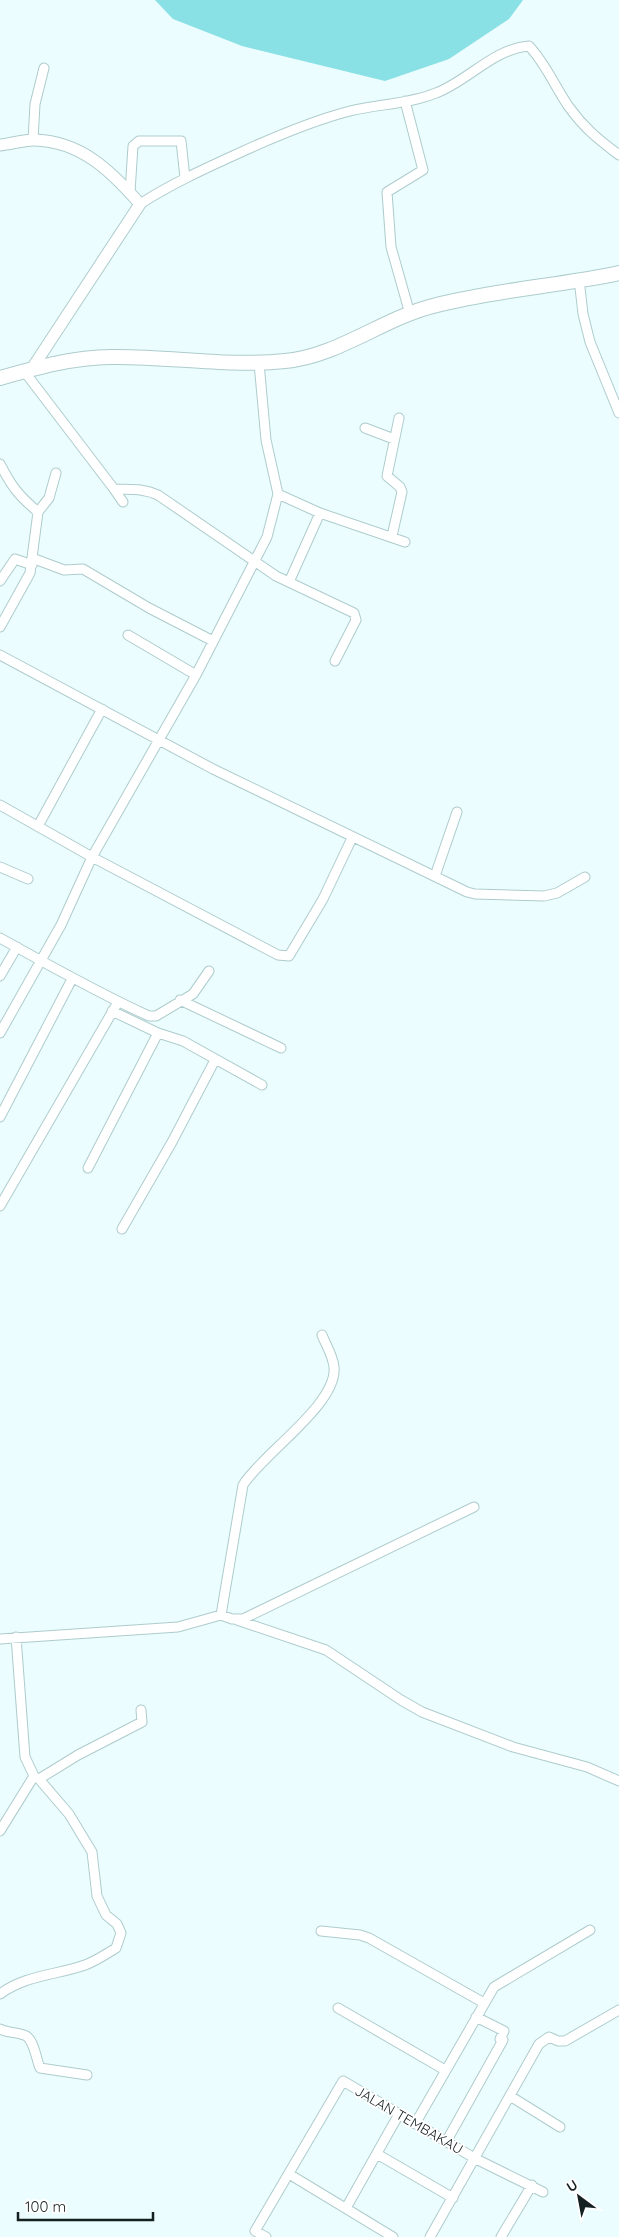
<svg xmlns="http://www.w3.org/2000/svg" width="619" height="2237" font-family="Quicksand,sans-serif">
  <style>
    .water { fill: #89e0e5 }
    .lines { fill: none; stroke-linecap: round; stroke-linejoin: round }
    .minor-casing { stroke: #aecccd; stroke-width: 11 }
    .tertiary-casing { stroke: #aecccd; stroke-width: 13 }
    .secondary-casing { stroke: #aecccd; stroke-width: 16 }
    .minor { stroke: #fff; stroke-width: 9 }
    .tertiary { stroke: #fff; stroke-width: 11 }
    .secondary { stroke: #fff; stroke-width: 14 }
    .labels { text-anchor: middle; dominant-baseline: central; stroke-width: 4; stroke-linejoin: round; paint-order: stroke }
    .street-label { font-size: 14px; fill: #152021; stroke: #fff }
  </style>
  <rect width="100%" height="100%" fill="#ebfdfe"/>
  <path class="water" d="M 155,0 L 523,0 L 509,19 L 449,59 L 385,81 L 242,46 L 173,19 Z"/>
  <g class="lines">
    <g class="minor-casing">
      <path id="minor" d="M 405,101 L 423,170 L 387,192 L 391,247 L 410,314
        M 33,140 L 35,104 L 44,68
        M 130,192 L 133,146 L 139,141 L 181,141 L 185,178
        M 140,204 C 171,184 204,169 237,154 C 274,137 311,121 350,111 C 378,104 409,104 436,93 C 468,81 493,49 529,46 C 546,64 555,87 569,107 C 584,128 599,140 619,155
        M 579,279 L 583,314 L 590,342 L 619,413
        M 24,371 L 114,489 C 130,490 143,488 158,495 L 276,576 L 354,613 L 356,620 L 335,661
        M 365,428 L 394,439
        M 0,464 C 12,487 18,495 38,512
        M 114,489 L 123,502
        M 278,494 L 320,513 L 405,542
        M 392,536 L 402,492 L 400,487 L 387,476 L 399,418
        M 32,558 L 64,570 L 83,569 L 149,608 L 213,641
        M 0,581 L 15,559 L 32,565
        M 289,582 L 320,513
        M 0,627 L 30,573 L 38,512 L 49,498 L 56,473
        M 128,635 L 196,675
        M 0,655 L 213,769 L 467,892 L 475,894 L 544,896 L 557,893 L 585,877
        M 0,805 L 92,857 L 278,955 L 289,956 L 323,899 L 352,838
        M 38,826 L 102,709
        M 0,867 L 28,879
        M 435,876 L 457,812
        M 0,938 C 49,965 98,993 149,1016 L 156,1016 L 193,994 L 209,971
        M 0,976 L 17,947
        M 180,1000 L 281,1048
        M 0,1033 L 61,925 L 92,857 L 196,675 L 267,537 L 278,494 L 266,440 L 259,363
        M 158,1033 L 183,1041 L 262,1085
        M 0,1117 L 72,979
        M 88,1168 L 158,1033 L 112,1011
        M 0,1206 L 118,1002
        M 122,1229 L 172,1142 L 215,1060
        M 221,1615 L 243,1485 C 262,1454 338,1404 334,1367 C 333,1356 326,1345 322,1335
        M 237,1620 L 326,1650 L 401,1700 L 422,1712 L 513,1747 L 587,1767 L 619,1781
        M 0,1639 L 178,1627 L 221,1615 L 232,1619 L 243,1619 L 474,1507
        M 39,1779 L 78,1755 L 142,1722 L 141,1710
        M 0,1831 L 34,1776
        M 321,1931 L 360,1935 L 369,1938 L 484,2003
        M 0,1994 C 25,1975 57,1975 85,1965 C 96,1961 106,1954 116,1948 L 121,1933 L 117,1924 L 106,1915 L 97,1896 L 92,1852 L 69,1814 L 39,1779 L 34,1776 L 25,1757 L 16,1637
        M 338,2008 L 445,2070
        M 0,2029 C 8,2033 16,2032 24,2035 C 34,2038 36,2059 40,2068 L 87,2075
        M 510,2096 L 560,2127
        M 415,2124 L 494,1987 L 590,1930
        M 446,2142 L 503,2040 L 500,2039 L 504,2031 L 476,2017
        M 377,2154 L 453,2198
        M 289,2174 L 393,2237
        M 346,2208 L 399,2114
        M 266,2237 L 255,2231 L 343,2081 L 476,2159 L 543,2192
        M 430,2237 L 539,2044 L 549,2037 L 558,2041 L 565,2041 L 619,2010
        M 501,2237 L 532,2185"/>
    </g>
    <g class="tertiary-casing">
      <path id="tertiary" d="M 0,145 C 11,144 23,140 34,140 C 81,141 111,171 140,204 L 33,367"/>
    </g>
    <g class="secondary-casing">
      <path id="secondary" d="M 0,378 C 35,368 74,357 111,357 C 169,356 227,367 285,361 C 338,356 382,319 433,306 C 494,290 558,286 619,273"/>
    </g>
    <use href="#minor" class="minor"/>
    <use href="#tertiary" class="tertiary"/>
    <use href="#secondary" class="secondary"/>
  </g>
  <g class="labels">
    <g class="street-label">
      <text transform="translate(409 2120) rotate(30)">JALAN TEMBAKAU</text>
    </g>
  </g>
  <g transform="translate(579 2197) rotate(328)" stroke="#ffffff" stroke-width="4" paint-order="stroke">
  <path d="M0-4L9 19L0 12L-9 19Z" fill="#152021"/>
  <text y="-8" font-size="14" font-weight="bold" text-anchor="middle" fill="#152021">U</text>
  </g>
  <path d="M18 2212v8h135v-8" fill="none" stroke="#152021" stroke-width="2.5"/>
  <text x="25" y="2212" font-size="15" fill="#152021" stroke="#ffffff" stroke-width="4" paint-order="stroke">100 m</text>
</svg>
